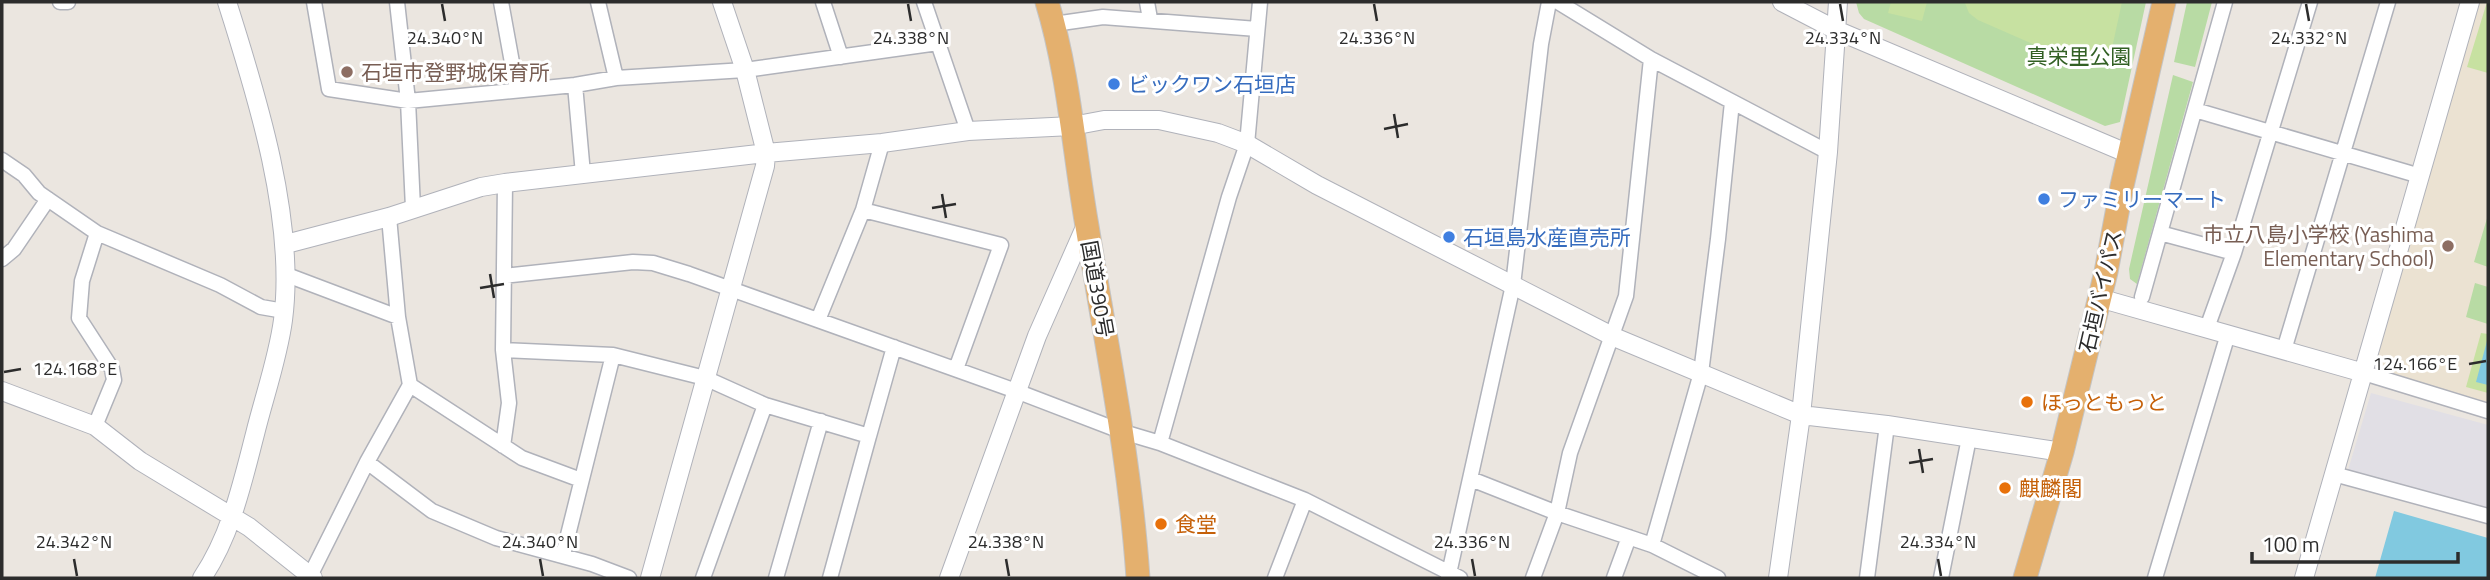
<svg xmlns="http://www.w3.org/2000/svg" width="2490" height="580" font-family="'Titillium Web','Noto Sans JP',sans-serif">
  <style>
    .industrial { fill: #e1dfe5 }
    .education { fill: #ebe2d2 }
    .green { fill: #b8dba4 }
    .pitch { fill: #c7e1a1 }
    .water { fill: #81c9e0 }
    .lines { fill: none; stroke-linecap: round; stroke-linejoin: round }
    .minor-casing { stroke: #b0b2ba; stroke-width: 17 }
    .tertiary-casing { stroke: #b0b2ba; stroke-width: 20 }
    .trunk-casing { stroke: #c4c4c4; stroke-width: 25 }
    .minor { stroke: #fff; stroke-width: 14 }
    .tertiary { stroke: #fff; stroke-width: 18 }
    .trunk { stroke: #e4b06e; stroke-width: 23 }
    .ticks { fill: none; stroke: #2c2c2c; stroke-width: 2.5 }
    .education-dot { fill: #8d6e63; stroke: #fff; stroke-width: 2.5 }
    .shop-dot { fill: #3f7fe0; stroke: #fff; stroke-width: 2.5 }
    .food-dot { fill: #e8710a; stroke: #fff; stroke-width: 2.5 }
    .labels { text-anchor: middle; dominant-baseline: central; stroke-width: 6; stroke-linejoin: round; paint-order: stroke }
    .park-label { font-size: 21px; fill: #326024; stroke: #fff }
    .education-label { font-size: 21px; fill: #785e54; stroke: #fff; text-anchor: start }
    .shop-label { font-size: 21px; fill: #366cbe; stroke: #fff; text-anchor: start }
    .street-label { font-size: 21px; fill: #2c2c2c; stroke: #fff }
    .food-label { font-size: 21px; fill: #c56008; stroke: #fff; text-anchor: start }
    .ticks-label { font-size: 18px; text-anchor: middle; fill: #2c2c2c; stroke: #fff; stroke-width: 6; stroke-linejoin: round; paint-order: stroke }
  </style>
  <rect width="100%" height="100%" fill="#ebe6e0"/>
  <path class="industrial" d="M 2371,393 L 2488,425 L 2488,510 L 2348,470 Z"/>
  <path class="education" d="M 2479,2 L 2488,2 L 2488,402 L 2381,373 L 2375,363 Z"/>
  <path class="green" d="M 1856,2 L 2146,2 L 2120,122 L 2105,126 L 1864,19 L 1859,13 Z
    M 2187,2 L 2212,2 L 2195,67 L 2174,62 Z
    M 2173,75 L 2193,82 L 2137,284 L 2130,279 L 2129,269 Z
    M 2488,215 L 2488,267 L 2474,262 Z
    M 2475,283 L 2488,287 L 2488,324 L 2466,317 Z"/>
  <path class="pitch" d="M 1891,2 L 1927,2 L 1922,21 L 1888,13 Z
    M 2122,2 L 2112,48 L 2104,57 L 2092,63 L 2074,62 L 1978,20 L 1969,13 L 1965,3 Z
    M 2487,2 L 2488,2 L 2488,73 L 2467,67 Z
    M 2481,333 L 2488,334 L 2488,393 L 2466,387 Z"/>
  <path class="water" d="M 2487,341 L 2488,341 L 2488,385 L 2476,382 Z
    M 2394,511 L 2488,538 L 2488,578 L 2375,578 Z"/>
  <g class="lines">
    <g class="minor-casing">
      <path id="minor" d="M 60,2 L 68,2
        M 314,2 L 329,89 L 408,101 L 575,85 L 616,78 L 745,70 L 938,43
        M 397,2 L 408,101 L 413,208
        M 501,2 L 517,90
        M 598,2 L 616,78
        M 823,2 L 841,57
        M 924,2 L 968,131
        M 1147,2 L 1150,19
        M 1558,2 L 1651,59 L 1828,152
        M 1054,24 L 1103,17 L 1257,29
        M 575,85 L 583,174
        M 2195,110 L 2420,176
        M 2,160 L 24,175 L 39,193 L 97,233 L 82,281 L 79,318 L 112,369 L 114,380 L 95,426
        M 863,210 L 1001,245 L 956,369
        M 97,233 L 220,285 L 261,307 L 284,311
        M 2160,233 L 2234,253
        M 2,259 L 14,249 L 48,199
        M 287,275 L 398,317
        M 504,276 L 633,262 L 653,263 L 689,274 L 1016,391 L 1123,432 L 1160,443 L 1305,500 L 1460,578
        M 2142,297 L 2225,2
        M 818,320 L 863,210 L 882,143
        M 2207,328 L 2234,253 L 2310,2
        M 503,350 L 613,355 L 705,378 L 765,405 L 869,436 L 830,578
        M 2284,350 L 2388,2
        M 2364,373 L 2488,411
        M 410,385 L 522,458 L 581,480
        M 869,436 L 894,347
        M 1160,443 L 1229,197 L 1247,144 L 1260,2
        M 503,446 L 509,403 L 503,350 L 505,183
        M 367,462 L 432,511 L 496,538 L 592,564 L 629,578
        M 2334,474 L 2488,516
        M 1471,479 L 1557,513 L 1652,545 L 1718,578
        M 1652,545 L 1701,373 L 1718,239 L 1732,102
        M 563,555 L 613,355
        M 310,576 L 367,462 L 410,385 L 398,317 L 389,217
        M 703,578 L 765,405
        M 776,578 L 821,421
        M 1275,578 L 1305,500
        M 1448,578 L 1513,285 L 1541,44 L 1549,2
        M 1533,578 L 1557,513 L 1570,453 L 1626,296 L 1651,59
        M 1614,578 L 1629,537
        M 1867,578 L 1887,425
        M 1941,578 L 1969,438
        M 2155,578 L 2228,334"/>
    </g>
    <g class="tertiary-casing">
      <path id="tertiary" d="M 1782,2 L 1836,30 L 2129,154
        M 286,244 L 389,217 L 481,187 L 505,183 L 766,153 L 882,143 L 968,131 L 1072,126 L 1104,120 L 1159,120 L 1218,133 L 1247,144 L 1317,185 L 1614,337 L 1801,415 L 1887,425 L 2062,452
        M 2099,298 L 2364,373
        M 2,391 L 95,426 L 140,461 L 249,527 L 313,578
        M 202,578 C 231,535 242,484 255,434 C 264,397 278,358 283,320 C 296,221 257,96 227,2
        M 650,578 L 765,166 L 766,153 L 745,70 L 722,2
        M 949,578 L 1037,336 L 1086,225
        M 1778,578 L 1801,415 L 1828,152 L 1838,2
        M 2304,578 L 2470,2"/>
    </g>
    <g class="trunk-casing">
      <path id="trunk" d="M 1047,2 C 1069,74 1074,152 1087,226 C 1106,344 1130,459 1138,578
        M 2025,578 L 2062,452 L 2106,272 L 2122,186 L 2164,2"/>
    </g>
    <use href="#minor" class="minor"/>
    <use href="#tertiary" class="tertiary"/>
    <use href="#trunk" class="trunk"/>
  </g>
  <path class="ticks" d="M 442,4 L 445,21M 908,4 L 911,21M 1374,4 L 1377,21M 1840,4 L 1843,21M 2306,4 L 2309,21M 1394,114 L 1398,138M 1384,129 L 1408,124M 942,194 L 946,218M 932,208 L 956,204M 490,274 L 494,298M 480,288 L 504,284M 2469,364 L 2486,361M 4,372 L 21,369M 1919,449 L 1923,473M 1909,463 L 1933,459M 74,559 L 77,576M 540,559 L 543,576M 1006,559 L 1009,576M 1472,559 L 1475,576M 1938,559 L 1941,576"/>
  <g class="education-dot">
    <circle cx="347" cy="72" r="7"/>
    <circle cx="2448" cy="246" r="7"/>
  </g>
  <g class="shop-dot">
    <circle cx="1114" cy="84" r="7"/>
    <circle cx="2044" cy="199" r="7"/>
    <circle cx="1449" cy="237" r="7"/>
  </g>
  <g class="food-dot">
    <circle cx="2027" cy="402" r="7"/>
    <circle cx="2005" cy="488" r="7"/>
    <circle cx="1161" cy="524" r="7"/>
  </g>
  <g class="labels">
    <g class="park-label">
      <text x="2079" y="56">真栄里公園</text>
    </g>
    <g class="education-label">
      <text x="361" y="72">石垣市登野城保育所</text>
      <text x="2434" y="234" text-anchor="end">市立八島小学校 (Yashima<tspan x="2434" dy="24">Elementary School)</tspan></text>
    </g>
    <g class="shop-label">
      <text x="1128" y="84">ビックワン石垣店</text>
      <text x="2058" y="199">ファミリーマート</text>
      <text x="1463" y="237">石垣島水産直売所</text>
    </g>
    <g class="street-label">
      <text transform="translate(1098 289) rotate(80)">国道390号</text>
      <text transform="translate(2100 291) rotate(-77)">石垣バイパス</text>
    </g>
    <g class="food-label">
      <text x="2041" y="402">ほっともっと</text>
      <text x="2019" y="488">麒麟閣</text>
      <text x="1175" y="524">食堂</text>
    </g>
  </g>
  <g class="ticks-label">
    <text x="445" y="44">24.340°N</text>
    <text x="911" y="44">24.338°N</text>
    <text x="1377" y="44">24.336°N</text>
    <text x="1843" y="44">24.334°N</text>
    <text x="2309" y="44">24.332°N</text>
    <text x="2415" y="370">124.166°E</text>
    <text x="75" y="375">124.168°E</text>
    <text x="74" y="548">24.342°N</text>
    <text x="540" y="548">24.340°N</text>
    <text x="1006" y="548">24.338°N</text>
    <text x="1472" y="548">24.336°N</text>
    <text x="1938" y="548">24.334°N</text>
  </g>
  <rect width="2490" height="580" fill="none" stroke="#2c2c2c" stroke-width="7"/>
  <path d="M2252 552v10h206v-10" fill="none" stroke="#2c2c2c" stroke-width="3.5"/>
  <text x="2262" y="552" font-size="21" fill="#2c2c2c" stroke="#ffffff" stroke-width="5" paint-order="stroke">100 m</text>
</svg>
